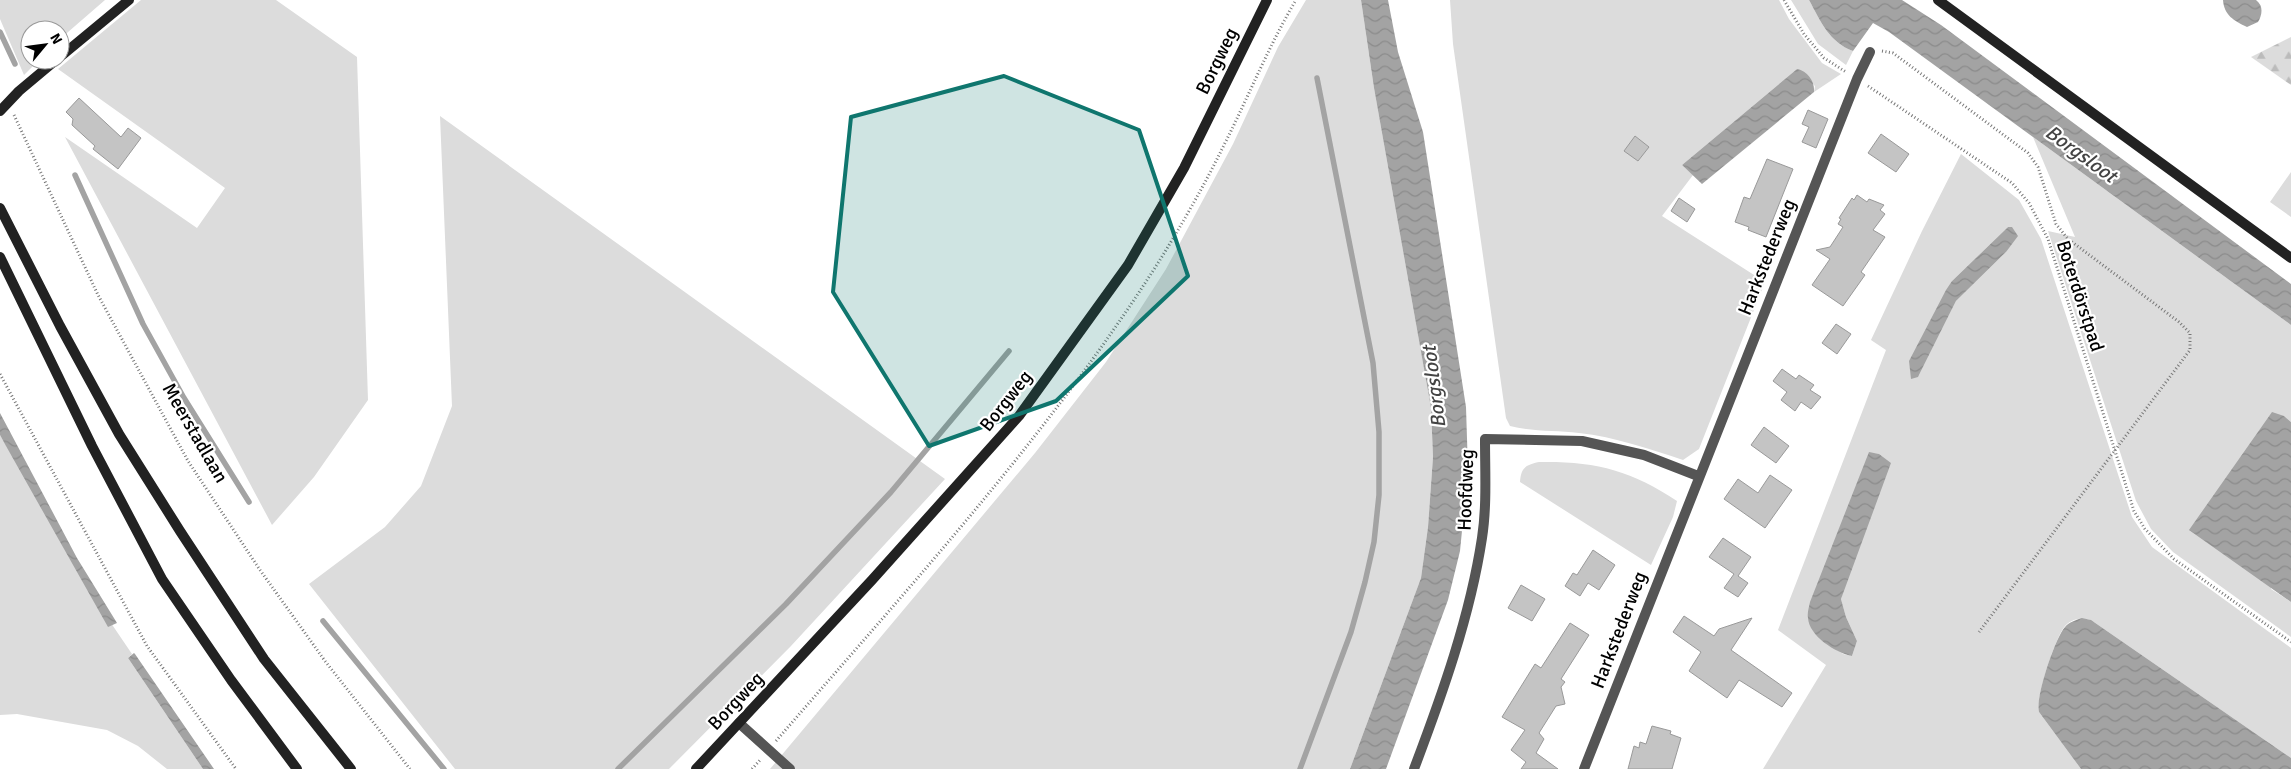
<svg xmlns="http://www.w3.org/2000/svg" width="2291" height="769" font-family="Signika,sans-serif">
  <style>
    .green { fill: #dcdcdc; fill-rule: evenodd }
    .forest { fill: url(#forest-firs) }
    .water { fill: url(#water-waves) }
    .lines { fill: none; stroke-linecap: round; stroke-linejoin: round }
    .stream { stroke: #a3a3a3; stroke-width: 5.5 }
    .building { fill: #c4c4c4; stroke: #999 }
    .path { stroke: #777; stroke-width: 3; stroke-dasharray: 1 2.5; stroke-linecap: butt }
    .lane { stroke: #555; stroke-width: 10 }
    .street { stroke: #555; stroke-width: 10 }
    .secondary { stroke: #222; stroke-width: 10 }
    .marked { fill: #0f766e; fill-opacity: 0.2; stroke: #0f766e; stroke-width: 4; stroke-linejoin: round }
    .labels { text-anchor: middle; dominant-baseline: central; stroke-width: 4.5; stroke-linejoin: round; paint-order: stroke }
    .street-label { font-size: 19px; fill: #000; stroke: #fff }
    .water-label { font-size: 20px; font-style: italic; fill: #444; stroke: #fff }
  </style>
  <defs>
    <pattern id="forest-firs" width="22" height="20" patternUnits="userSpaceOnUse" patternTransform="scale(1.25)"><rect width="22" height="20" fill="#dcdcdc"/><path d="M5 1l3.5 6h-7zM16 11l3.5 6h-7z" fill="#bbb"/></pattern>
    <pattern id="water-waves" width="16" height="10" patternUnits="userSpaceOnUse" patternTransform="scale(1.25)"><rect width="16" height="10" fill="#a3a3a3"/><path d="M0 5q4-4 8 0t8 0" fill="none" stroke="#8b8b8b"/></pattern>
  </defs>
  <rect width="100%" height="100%" fill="#fff"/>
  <path class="green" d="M 0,0 L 105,0 L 60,39 L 60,30 L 30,30 L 30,60 L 39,60 L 24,75 L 0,19 Z
    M 141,0 L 276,0 L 357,57 L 368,400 L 314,477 L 272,525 L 65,137 L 197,228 L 225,188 L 58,69 Z
    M 1306,0 L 1361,0 L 1374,88 L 1431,408 L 1433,457 L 1428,527 L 1421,578 L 1350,769 L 770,769 L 1035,453 L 1106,362 L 1166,269 L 1233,144 L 1278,47 Z
    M 1450,0 L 1779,0 L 1789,19 L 1822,63 L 1841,74 L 1814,92 L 1815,86 L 1797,69 L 1682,165 L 1693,175 L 1662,216 L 1765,282 L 1699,449 L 1683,460 C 1650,449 1615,437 1579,433 C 1556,430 1534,432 1510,426 L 1506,418 L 1453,44 Z
    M 1791,0 L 1809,0 C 1821,22 1829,42 1853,51 L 1846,65 L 1818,44 Z
    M 440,116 L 945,479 L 791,646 L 669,769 L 455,769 L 309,584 L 385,527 L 421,486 L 452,406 Z
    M 2033,137 L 2291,325 L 2291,422 L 2284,416 L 2271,589 L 2291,602 L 2291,637 L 2173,552 L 2151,529 L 2136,501 L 2048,231 L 2075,237 Z
    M 1961,154 L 2019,200 L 2041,239 L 2132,517 L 2152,547 L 2291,648 L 2291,758 L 2091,620 C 2082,618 2074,618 2066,625 C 2056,634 2035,699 2039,712 L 2081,769 L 1763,769 L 1826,665 L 1778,630 L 1886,350 L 1871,340 L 1922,231 ZM 2008,227 L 2012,227 L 2006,252 L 1956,301 L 1918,377 L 1952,281 ZM 1869,453 L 1879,454 L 1841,599 L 1846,617 L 1857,641 L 1852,656 L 1843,654 L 1822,640 Z
    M 2291,172 L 2291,217 L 2270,202 Z
    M 0,435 L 113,626 L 132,654 L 128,658 L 203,769 L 167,769 L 138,746 L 107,730 L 17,714 L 0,715 Z
    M 1539,462 C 1594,461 1631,470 1677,501 L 1673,517 L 1651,565 L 1520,482 C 1521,468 1525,465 1539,462 Z"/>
  <path class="forest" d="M 2291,37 L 2291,85 L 2251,57 Z"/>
  <path class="water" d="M 1361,0 L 1388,0 L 1398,52 L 1423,132 L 1466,407 L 1468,470 L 1460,551 L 1448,600 L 1386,769 L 1350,769 L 1421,578 L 1428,527 L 1433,457 L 1431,408 L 1374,88 Z
    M 1809,0 L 1902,0 L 1941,25 L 2291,284 L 2291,325 L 1889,32 L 1873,23 L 1853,51 C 1829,42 1821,22 1809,0 Z
    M 2256,0 C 2264,6 2262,15 2258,22 L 2247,27 C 2234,21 2224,15 2223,0 Z
    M 1797,69 C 1808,71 1815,82 1814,92 L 1702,184 L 1682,165 Z
    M 2008,227 L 2012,227 L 2018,236 L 2006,252 L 1956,301 L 1918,377 L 1911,379 L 1909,361 L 1946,290 L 1952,281 Z
    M 2272,412 L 2284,416 L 2291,422 L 2291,602 L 2189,530 Z
    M 0,413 L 77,558 L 117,623 L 108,627 L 6,446 L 0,435 Z
    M 1869,452 L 1879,454 L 1891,463 L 1841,599 L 1846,617 L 1857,641 L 1852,656 C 1836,653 1809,636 1808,618 C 1807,613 1809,607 1810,602 Z
    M 2082,618 L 2091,620 L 2291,758 L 2291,769 L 2081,769 L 2039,712 C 2035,698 2055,638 2065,627 C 2069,622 2076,620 2082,618 Z
    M 134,653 L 135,654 L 214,769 L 203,769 L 128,658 Z"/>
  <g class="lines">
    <path class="stream" d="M 0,32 L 15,64
      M 75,175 L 143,324 L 184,398 L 249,502
      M 323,621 L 444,769
      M 618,769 L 786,604 L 891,492 L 1009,351
      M 1300,769 L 1351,632 L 1365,582 L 1374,542 L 1379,495 L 1379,432 L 1373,363 L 1317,78"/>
  </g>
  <path class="building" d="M 79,98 L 121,137 L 128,128 L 141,138 L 118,169 L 93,149 L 95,146 L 72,125 L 73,119 L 66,112 Z
    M 1808,110 L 1828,119 L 1816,148 L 1802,142 L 1809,127 L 1802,124 Z
    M 1881,134 L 1909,154 L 1896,172 L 1868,153 Z
    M 1635,136 L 1649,147 L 1638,161 L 1624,151 Z
    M 1767,159 L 1793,169 L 1766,237 L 1748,230 L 1749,227 L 1735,222 L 1744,197 L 1750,199 Z
    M 1857,195 L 1867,202 L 1869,199 L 1884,205 L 1880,210 L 1885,214 L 1873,230 L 1885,237 L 1861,272 L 1865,275 L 1843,306 L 1812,285 L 1830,259 L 1816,250 L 1830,247 L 1843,227 L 1838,224 L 1841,219 L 1839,218 L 1852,198 L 1854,200 Z
    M 1679,198 L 1695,209 L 1687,222 L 1671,211 Z
    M 1836,324 L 1851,334 L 1837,354 L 1822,343 Z
    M 1782,369 L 1796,379 L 1799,375 L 1814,385 L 1810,390 L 1821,397 L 1811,409 L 1801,402 L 1795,411 L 1781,400 L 1787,392 L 1773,381 Z
    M 1764,427 L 1789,446 L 1776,463 L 1751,445 Z
    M 1770,475 L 1792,490 L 1765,528 L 1724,499 L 1738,479 L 1758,493 Z
    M 1723,538 L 1751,557 L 1738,576 L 1748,583 L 1738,597 L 1724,588 L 1734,574 L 1709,557 Z
    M 1593,550 L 1615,565 L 1599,590 L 1588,583 L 1580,596 L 1565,586 L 1573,573 L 1577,575 Z
    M 1521,585 L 1545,599 L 1532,621 L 1508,608 Z
    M 1684,616 L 1714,636 L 1719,629 L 1752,618 L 1731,650 L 1792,693 L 1782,707 L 1739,680 L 1727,698 L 1689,671 L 1701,652 L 1673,632 Z
    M 1570,623 L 1589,635 L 1561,679 L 1565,682 L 1561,687 L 1565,704 L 1556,706 L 1539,733 L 1544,739 L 1536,753 L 1558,769 L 1521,769 L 1526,762 L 1511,750 L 1525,730 L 1502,717 L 1535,664 L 1541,668 Z
    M 1652,726 L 1671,731 L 1670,734 L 1681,738 L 1672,769 L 1628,769 L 1634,746 L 1639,748 L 1640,742 L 1646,744 Z"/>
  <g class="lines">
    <path class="path" d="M 1784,0 L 1804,34 L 1824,58 L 1846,72
      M 1882,51 L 1893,53 L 2028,153 L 2038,167 L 2056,224 L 2068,239 L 2179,322 L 2190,333 L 2190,350 L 1979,632
      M 1868,86 L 2012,183 L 2029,203 L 2048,239 L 2134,511 L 2145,529 L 2174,559 L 2291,642
      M 14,115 L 98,295 L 188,461 L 260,570 L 325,661 L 410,769
      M 0,374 L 147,646 L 236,769
      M 776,741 C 909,587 1049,435 1158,263 C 1181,226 1204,186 1223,147 C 1248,98 1268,47 1296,0
      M 752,769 L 761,759"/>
    <path class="lane" d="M 739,723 L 790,769"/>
    <path class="street" d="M 1414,769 C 1442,695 1470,617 1482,538 C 1487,506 1485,472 1485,439 L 1582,441 L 1644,455 L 1698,476
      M 1584,769 L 1857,79 L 1870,52"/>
    <path class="secondary" d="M 1938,0 L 2291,258
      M 60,57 L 129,0
      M 0,111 L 19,91 L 56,60
      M 0,208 L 60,326 L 119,434 L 180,531 L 264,659 L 351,769
      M 0,257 L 92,446 L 162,579 L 231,680 L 297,769
      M 696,769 L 872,580 L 1019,416 L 1128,265 L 1184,168 L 1267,0"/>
  </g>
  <path class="marked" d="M 1004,76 L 1139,130 L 1188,276 L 1056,401 L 929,446 L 833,292 L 851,117 Z"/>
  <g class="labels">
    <g class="street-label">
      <text transform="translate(1217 61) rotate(-64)">Borgweg</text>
      <text transform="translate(1767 257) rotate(-68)">Harkstederweg</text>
      <text transform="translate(2080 296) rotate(72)">Boterdörstpad</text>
      <text transform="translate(1006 401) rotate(-52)">Borgweg</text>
      <text transform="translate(195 433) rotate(60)">Meerstadlaan</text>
      <text transform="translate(1466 490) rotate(-88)">Hoofdweg</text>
      <text transform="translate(1619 630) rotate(-69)">Harkstederweg</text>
      <text transform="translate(736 701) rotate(-47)">Borgweg</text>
    </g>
    <g class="water-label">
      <text transform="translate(2081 154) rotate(36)">Borgsloot</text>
      <text transform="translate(1434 387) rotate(-97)">Borgsloot</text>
    </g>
  </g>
  <g transform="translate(45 45) rotate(61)"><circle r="24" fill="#ffffff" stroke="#999999"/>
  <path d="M0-4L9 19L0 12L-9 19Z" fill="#000000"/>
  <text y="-8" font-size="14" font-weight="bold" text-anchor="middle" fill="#000000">N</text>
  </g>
</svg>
